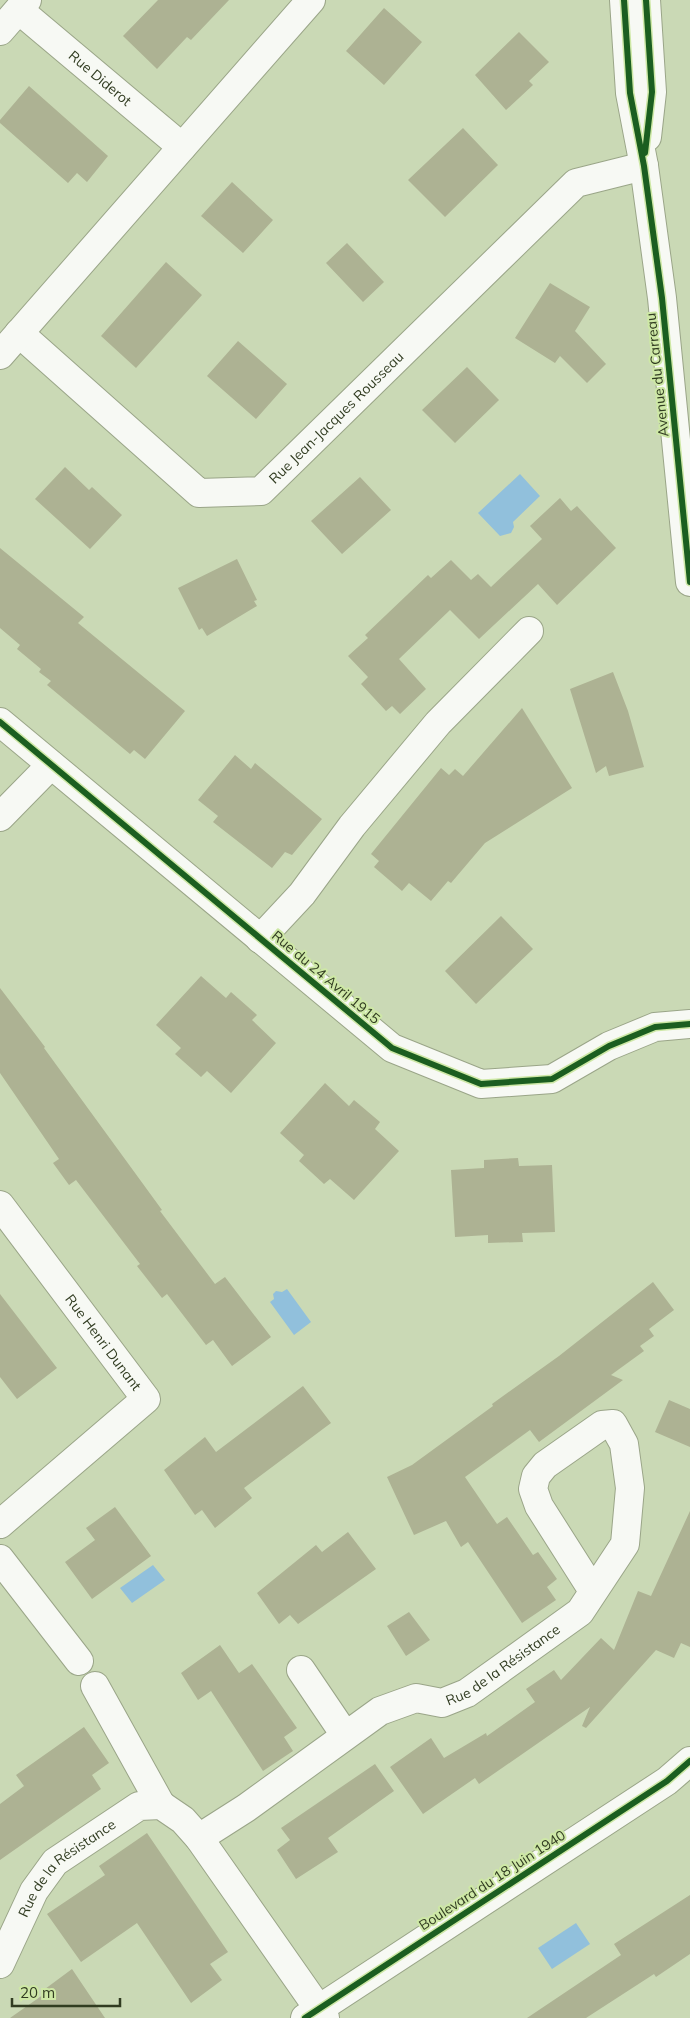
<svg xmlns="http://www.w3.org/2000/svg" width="690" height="2018" font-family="Mulish,sans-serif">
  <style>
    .water { fill: #91c0dc }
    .building { fill: #adb293 }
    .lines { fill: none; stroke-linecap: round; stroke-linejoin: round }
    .minor-casing { stroke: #9aa588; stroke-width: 30 }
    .minor { stroke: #f7f9f4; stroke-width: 28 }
    .cycleway-casing { stroke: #cee8a6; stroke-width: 9 }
    .cycleway { stroke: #1b5e20; stroke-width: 6 }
    .labels { text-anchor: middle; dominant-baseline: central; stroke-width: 4; stroke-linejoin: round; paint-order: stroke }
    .street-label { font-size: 14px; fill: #313c21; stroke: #cee8a6 }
  </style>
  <rect width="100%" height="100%" fill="#cad9b5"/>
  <path class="water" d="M 520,474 L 540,496 L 513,522 L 514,527 L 511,533 L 500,536 L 478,513 Z
    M 287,1289 L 311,1322 L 294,1335 L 270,1302 L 274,1299 L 273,1294 L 276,1291 L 282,1292 Z
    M 153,1565 L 165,1580 L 132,1603 L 120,1588 Z
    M 576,1923 L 590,1944 L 552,1969 L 538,1948 Z"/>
  <path class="building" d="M 158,0 L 229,0 L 191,40 L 187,37 L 157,69 L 123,36 Z
    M 384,8 L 422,42 L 384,85 L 346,51 Z
    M 519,32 L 549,62 L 529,81 L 533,85 L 506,110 L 475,75 Z
    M 29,86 L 108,156 L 87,182 L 77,173 L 68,183 L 0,123 L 0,120 Z
    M 463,128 L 498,165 L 445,217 L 408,180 Z
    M 232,182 L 273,220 L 243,253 L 201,216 Z
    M 347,243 L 384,282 L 363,302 L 326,263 Z
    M 166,262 L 202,295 L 136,368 L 101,336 Z
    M 550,283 L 590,307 L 575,331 L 606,364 L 587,383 L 560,356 L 555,363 L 515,338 Z
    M 238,341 L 287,384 L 256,419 L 207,376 Z
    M 467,367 L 499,400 L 455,443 L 422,410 Z
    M 65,467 L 89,490 L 92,487 L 122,515 L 90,549 L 35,499 Z
    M 360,477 L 391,510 L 342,554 L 311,521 Z
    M 560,498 L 571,511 L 577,506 L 616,548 L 557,605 L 538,584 L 479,639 L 450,610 L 399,659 L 426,689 L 400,714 L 392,706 L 386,711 L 361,684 L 368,677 L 348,656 L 368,638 L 365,635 L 428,575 L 431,578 L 451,560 L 471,580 L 478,574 L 491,587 L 542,539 L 530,526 Z
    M 0,548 L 84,617 L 78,623 L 185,711 L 145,759 L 134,750 L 130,754 L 47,685 L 51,681 L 39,672 L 41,669 L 17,649 L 20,645 L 0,628 Z
    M 237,559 L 257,600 L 254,601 L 257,606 L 207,636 L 202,628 L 199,630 L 178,588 Z
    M 613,672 L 628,711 L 644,767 L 609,776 L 606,766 L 596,773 L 570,689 Z
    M 522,708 L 572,788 L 485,843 L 451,883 L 448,881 L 431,901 L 409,883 L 402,891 L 374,867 L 379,861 L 371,854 L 441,768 L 449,775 L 455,769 L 463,776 Z
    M 235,755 L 251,769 L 255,763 L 322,819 L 292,855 L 285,852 L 272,868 L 213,822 L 218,816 L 198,800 Z
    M 501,916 L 533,949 L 476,1004 L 445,971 Z
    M 201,976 L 226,998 L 231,992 L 257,1015 L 252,1020 L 276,1043 L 231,1093 L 207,1071 L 201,1077 L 175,1054 L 181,1048 L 156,1025 Z
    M 0,988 L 45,1047 L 44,1048 L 162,1210 L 160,1211 L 215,1284 L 225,1277 L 271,1337 L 232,1366 L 213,1340 L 206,1345 L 167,1294 L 162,1298 L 137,1266 L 140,1264 L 76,1180 L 69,1185 L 53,1163 L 59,1159 L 0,1073 Z
    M 325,1083 L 349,1106 L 354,1100 L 380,1122 L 375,1129 L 399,1151 L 354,1200 L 330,1179 L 324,1184 L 299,1161 L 304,1155 L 280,1133 Z
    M 518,1158 L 519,1166 L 552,1165 L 555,1232 L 522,1233 L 523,1242 L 488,1243 L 488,1235 L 455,1237 L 451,1170 L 484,1168 L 484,1160 Z
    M 653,1282 L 674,1310 L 649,1329 L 654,1336 L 640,1346 L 644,1351 L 611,1375 L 623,1380 L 539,1442 L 530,1430 L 465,1477 L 497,1524 L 507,1517 L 533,1555 L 538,1552 L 557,1579 L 547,1587 L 556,1600 L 522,1623 L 468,1542 L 461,1547 L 446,1521 L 414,1535 L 387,1477 L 412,1465 L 493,1406 L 492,1404 L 559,1356 Z
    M 0,1294 L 57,1368 L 17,1399 L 0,1377 Z
    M 303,1386 L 331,1423 L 244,1488 L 252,1498 L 215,1528 L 202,1510 L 195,1515 L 164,1470 L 205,1437 L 216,1452 Z
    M 669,1400 L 690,1409 L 690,1447 L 655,1432 Z
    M 115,1507 L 151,1556 L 92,1599 L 65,1562 L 95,1540 L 86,1528 Z
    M 690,1511 L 690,1647 L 681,1643 L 674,1658 L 656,1650 L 586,1728 L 582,1726 L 590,1707 L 479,1784 L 475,1778 L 423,1814 L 390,1767 L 431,1738 L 444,1758 L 486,1733 L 487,1736 L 535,1702 L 526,1689 L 554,1670 L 561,1680 L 601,1638 L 614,1650 L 638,1591 L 651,1596 Z
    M 348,1532 L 376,1569 L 298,1624 L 290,1615 L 279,1624 L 257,1593 L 316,1545 L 322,1552 Z
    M 409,1612 L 430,1640 L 406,1656 L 387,1626 Z
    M 220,1645 L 239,1673 L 252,1664 L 297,1728 L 284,1737 L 293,1751 L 263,1771 L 211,1691 L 198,1700 L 181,1673 Z
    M 84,1727 L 109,1763 L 92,1775 L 101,1789 L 0,1860 L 0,1804 L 24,1786 L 16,1775 Z
    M 375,1764 L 394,1791 L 328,1838 L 338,1852 L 296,1879 L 277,1850 L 290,1840 L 281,1828 Z
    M 147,1833 L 228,1952 L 210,1964 L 222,1980 L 191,2003 L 137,1923 L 81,1962 L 47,1914 L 105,1875 L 99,1866 Z
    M 690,1895 L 690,1954 L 656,1977 L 654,1974 L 586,2018 L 527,2018 L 621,1955 L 614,1944 Z
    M 72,1969 L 105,2018 L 10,2018 L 47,1992 L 45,1989 Z"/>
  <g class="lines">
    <g class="minor-casing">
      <g id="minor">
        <path d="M 624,0 L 630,93 L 644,166 L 662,298 L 690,582"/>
        <path d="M 646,0 L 652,92 L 647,137"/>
        <path id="s1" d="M 19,10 L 182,147"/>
        <path d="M 0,31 L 27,0"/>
        <path id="s2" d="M 19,333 L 199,493 L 261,491 L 576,183 L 644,166"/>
        <path d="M 0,355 L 311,0"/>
        <path d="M 0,722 L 392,1048 L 481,1084 L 552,1079 L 609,1046 L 655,1027 L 690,1024"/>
        <path d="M 0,817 L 51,765"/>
        <path d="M 260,939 L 302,894 L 352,826 L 438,723 L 529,631"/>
        <path id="s3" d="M 0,1205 L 146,1399 L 0,1524"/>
        <path d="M 0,1559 L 79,1661"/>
        <path d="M 301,1670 L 345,1735"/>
        <path d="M 95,1686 L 161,1805"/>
        <path id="s4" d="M 199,1838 L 246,1808 L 380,1711 L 416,1698 L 442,1703 L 467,1693 L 580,1612 L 625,1544 L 630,1488 L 624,1444 L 613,1424 L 602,1425 L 545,1465 L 536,1476 L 533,1489 L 539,1506 L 593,1591"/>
        <path id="s5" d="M 0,1964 L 34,1891 L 55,1862 L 139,1806 L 161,1805 L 183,1820 L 199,1838 L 325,2018"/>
        <path d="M 305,2018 L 667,1781 L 690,1761"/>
      </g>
    </g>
    <use href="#minor" class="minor"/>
    <g class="cycleway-casing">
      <path id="cycleway" d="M 624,0 L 630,93 L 644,166 L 662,298 L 690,582
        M 645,153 L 652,92 L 646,0
        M 0,722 L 392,1048 L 481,1084 L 552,1079 L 609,1046 L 655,1027 L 690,1024
        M 305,2018 L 667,1781 L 690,1761"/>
    </g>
    <use href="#cycleway" class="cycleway"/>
  </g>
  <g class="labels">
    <g class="street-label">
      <text stroke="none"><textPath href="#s1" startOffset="106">Rue Diderot</textPath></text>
      <text transform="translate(657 375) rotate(-96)">Avenue du Carreau</text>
      <text stroke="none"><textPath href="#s2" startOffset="408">Rue Jean-Jacques Rousseau</textPath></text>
      <text transform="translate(326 977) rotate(40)">Rue du 24 Avril 1915</text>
      <text stroke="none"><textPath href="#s3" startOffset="172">Rue Henri Dunant</textPath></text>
      <text stroke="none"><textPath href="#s4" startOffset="358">Rue de la Résistance</textPath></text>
      <text stroke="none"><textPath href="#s5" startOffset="120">Rue de la Résistance</textPath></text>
      <text transform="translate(492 1880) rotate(-33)">Boulevard du 18 Juin 1940</text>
    </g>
  </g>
  <path d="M12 1998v8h108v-8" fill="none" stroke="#313c21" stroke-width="2.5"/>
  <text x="20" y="1998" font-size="15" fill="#313c21" stroke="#cee8a6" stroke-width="4" paint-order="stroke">20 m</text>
</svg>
